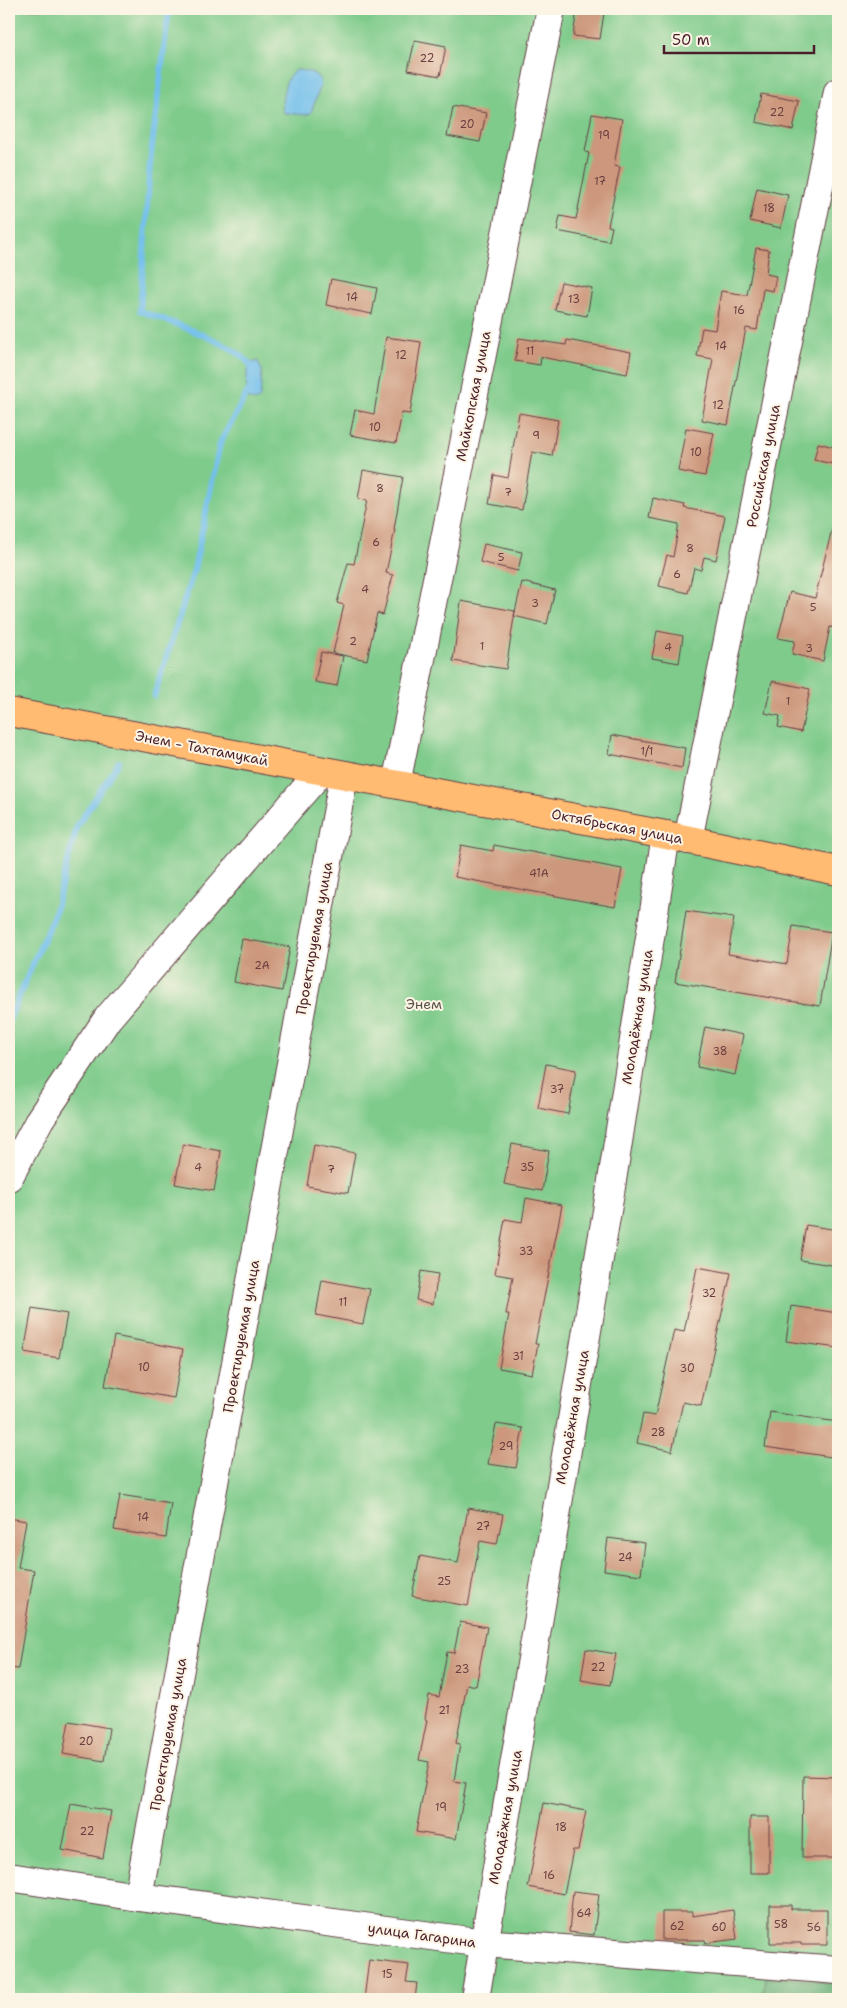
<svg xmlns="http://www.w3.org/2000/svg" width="847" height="2008" font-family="'Shantell Sans',sans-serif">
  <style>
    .green { fill: #7ecb8b; stroke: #64755b }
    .forest { fill: #66af77; stroke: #586751 }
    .water { fill: #72bfec; stroke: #5e6f8c }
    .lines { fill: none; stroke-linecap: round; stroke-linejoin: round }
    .stream { stroke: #72bfec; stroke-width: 6 }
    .building { fill: #cc977c }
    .minor-casing { stroke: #633c42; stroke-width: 30 }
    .major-casing { stroke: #633c42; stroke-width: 30 }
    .minor { stroke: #fff; stroke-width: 28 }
    .major { stroke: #ffbb71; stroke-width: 28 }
    .labels { text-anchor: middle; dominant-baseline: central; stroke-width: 4; stroke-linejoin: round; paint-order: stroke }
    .number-label { font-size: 11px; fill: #6a3d3f }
    .street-label { font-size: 14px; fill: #4a1f2b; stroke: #fcf5e5 }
    .park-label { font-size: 14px; fill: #5a5348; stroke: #fcf5e5 }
  </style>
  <rect width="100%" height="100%" fill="#fcf5e5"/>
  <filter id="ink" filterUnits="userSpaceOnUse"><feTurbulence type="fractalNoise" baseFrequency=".02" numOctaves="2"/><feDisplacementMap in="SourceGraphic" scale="10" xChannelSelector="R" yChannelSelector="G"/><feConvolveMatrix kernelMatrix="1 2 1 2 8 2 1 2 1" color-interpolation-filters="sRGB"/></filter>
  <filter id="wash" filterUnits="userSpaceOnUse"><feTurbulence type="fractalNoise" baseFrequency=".0096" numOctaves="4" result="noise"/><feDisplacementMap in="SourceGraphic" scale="20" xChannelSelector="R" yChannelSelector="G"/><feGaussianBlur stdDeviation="1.12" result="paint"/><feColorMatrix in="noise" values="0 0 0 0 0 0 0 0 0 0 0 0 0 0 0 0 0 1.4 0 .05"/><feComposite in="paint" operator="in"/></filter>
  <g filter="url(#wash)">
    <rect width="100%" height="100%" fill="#f3e2c5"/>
    <path class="green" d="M 9,9 L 838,9 L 838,1999 L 9,1999 Z"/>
    <path class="forest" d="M 766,1977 L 838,1983 L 838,1999 L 762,1999 Z"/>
    <path class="water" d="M 297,70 C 307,71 319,72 321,84 L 311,113 L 306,115 L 284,113 C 280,104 284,83 290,75 C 291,73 295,71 297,70 Z
      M 258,361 L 262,371 L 260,398 C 255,402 251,401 246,397 L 247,373 L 251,363 Z"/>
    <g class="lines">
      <path class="stream" d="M 169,9 L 150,163 L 140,311 C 164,320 247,346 252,370
        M 154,696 L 194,570 L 220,443 L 251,386
        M 9,1020 L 54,914 L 77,826 L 119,762"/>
    </g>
    <g id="blocks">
      <path class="building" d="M 577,9 L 604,13 L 600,39 L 573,36 Z
        M 415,40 L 446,46 L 440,76 L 408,70 Z
        M 761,94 L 799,101 L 793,130 L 756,122 Z
        M 453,107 L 486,113 L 480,142 L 447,136 Z
        M 592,114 L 622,119 L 614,166 L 620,167 L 608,226 L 612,227 L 609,241 L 557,231 L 560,216 L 576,219 L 589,153 L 585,152 Z
        M 757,188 L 788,195 L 781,228 L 750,221 Z
        M 756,248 L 769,250 L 766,274 L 776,276 L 773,291 L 763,289 L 757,330 L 746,328 L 728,425 L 702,420 L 713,359 L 697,356 L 702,328 L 715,330 L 721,291 L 747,295 Z
        M 331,279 L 377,288 L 372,314 L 326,305 Z
        M 561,282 L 592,288 L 587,316 L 555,310 Z
        M 386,337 L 421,342 L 410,414 L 402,413 L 396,443 L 350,435 L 355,410 L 374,414 Z
        M 519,338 L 566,345 L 567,340 L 631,352 L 627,374 L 541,357 L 540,365 L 515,361 Z
        M 519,413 L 558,420 L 552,456 L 532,452 L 522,510 L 489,504 L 494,475 L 508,478 Z
        M 686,428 L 714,433 L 705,476 L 678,471 Z
        M 818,443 L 838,448 L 838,465 L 814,460 Z
        M 363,470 L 403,477 L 394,529 L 395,529 L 386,573 L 393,575 L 383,615 L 377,613 L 367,660 L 333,653 L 344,605 L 337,603 L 348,563 L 354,564 L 367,500 L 358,499 Z
        M 653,498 L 685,505 L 684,508 L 725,516 L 716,560 L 704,557 L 701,570 L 694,568 L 688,593 L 659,586 L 667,555 L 673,557 L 679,524 L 649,518 Z
        M 832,529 L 838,529 L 838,616 L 836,628 L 830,627 L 823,661 L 792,654 L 795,641 L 778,638 L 790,592 L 815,598 Z
        M 484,544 L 522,552 L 518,571 L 480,562 Z
        M 522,582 L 555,590 L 547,624 L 514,616 Z
        M 461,601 L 515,611 L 506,669 L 453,661 Z
        M 657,631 L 683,636 L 679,663 L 652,658 Z
        M 321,652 L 343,656 L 337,686 L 315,682 Z
        M 772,681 L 810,689 L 801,732 L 778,727 L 780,716 L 765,713 Z
        M 612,735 L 685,748 L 682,768 L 609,754 Z
        M 461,845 L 493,851 L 494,845 L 622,869 L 615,907 L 455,877 Z
        M 686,911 L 734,918 L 728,954 L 787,964 L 793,926 L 832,932 L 820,1006 L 675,982 Z
        M 242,939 L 290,947 L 282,991 L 234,982 Z
        M 705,1027 L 743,1035 L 735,1075 L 697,1067 Z
        M 546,1064 L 576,1070 L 568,1114 L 538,1108 Z
        M 183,1144 L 221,1151 L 214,1191 L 175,1184 Z
        M 512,1144 L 549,1151 L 542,1191 L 504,1184 Z
        M 314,1145 L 355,1153 L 348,1193 L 307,1186 Z
        M 526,1198 L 562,1205 L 535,1344 L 538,1344 L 532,1374 L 499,1368 L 509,1314 L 506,1314 L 513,1277 L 495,1274 L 505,1219 L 522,1222 Z
        M 806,1225 L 838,1230 L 838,1266 L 800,1260 Z
        M 697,1267 L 731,1273 L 701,1406 L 683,1402 L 672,1451 L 637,1443 L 643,1414 L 655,1416 L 674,1330 L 684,1332 Z
        M 421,1271 L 438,1274 L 433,1304 L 416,1300 Z
        M 322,1280 L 370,1289 L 363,1324 L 316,1315 Z
        M 791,1306 L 838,1313 L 838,1348 L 786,1341 Z
        M 32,1308 L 67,1314 L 59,1358 L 24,1352 Z
        M 114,1336 L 183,1349 L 174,1398 L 105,1386 Z
        M 770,1412 L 838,1422 L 838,1458 L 765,1447 Z
        M 496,1424 L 523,1428 L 516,1468 L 488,1464 Z
        M 120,1495 L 171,1503 L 166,1538 L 114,1530 Z
        M 468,1508 L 503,1514 L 497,1544 L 480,1541 L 468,1606 L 412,1596 L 420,1556 L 458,1563 Z
        M 9,1518 L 26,1521 L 18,1568 L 34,1570 L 18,1669 L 9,1668 Z
        M 608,1538 L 645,1543 L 641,1575 L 604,1570 Z
        M 460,1622 L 487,1627 L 476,1686 L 467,1684 L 456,1743 L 460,1744 L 454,1781 L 466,1783 L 456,1839 L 416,1832 L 429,1762 L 419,1760 L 427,1720 L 425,1719 L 429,1695 L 439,1697 L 447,1652 L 454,1653 Z
        M 586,1649 L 616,1654 L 610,1685 L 581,1680 Z
        M 69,1721 L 109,1728 L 104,1761 L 63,1754 Z
        M 803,1776 L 838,1777 L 838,1858 L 802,1858 Z
        M 544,1803 L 586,1811 L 578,1850 L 573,1850 L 564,1894 L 528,1887 Z
        M 71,1804 L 111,1811 L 103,1858 L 62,1850 Z
        M 750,1817 L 769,1817 L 769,1873 L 750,1873 Z
        M 573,1891 L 599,1894 L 594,1935 L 569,1932 Z
        M 770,1905 L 791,1905 L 791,1909 L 827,1909 L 827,1945 L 801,1945 L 801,1943 L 770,1943 Z
        M 733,1910 L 737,1939 L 706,1943 L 705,1940 L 662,1940 L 662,1912 L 692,1912 L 692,1916 Z
        M 369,1960 L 409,1965 L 406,1982 L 417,1983 L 415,1999 L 364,1999 Z"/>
    </g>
  </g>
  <g filter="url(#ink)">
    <use href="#blocks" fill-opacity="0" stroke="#633c42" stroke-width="1"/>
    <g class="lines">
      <g class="minor-casing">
        <path id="minor" d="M 396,784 L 551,9
          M 688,840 L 838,92
          M 9,1177 L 40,1119 L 108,1018 L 321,771
          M 9,1877 L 138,1897 L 484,1943 L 838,1970
          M 138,1897 L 344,775
          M 475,1999 L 611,1187 L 666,835"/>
      </g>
      <g class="major-casing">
        <path id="major" d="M 9,712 L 666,835 L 838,871"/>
      </g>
      <use href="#minor" class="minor"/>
      <use href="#major" class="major"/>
    </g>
  </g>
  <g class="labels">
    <g class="number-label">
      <text x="427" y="58">22</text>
      <text x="777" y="112">22</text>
      <text x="467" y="124">20</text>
      <text x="604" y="135">19</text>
      <text x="600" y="181">17</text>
      <text x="769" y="208">18</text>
      <text x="352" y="297">14</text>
      <text x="574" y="299">13</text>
      <text x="739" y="310">16</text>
      <text x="721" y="346">14</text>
      <text x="530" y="351">11</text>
      <text x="401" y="355">12</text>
      <text x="718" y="405">12</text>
      <text x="375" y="427">10</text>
      <text x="536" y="435">9</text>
      <text x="696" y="452">10</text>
      <text x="380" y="488">8</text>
      <text x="508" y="492">7</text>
      <text x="376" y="542">6</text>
      <text x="690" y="548">8</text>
      <text x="501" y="557">5</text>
      <text x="677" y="574">6</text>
      <text x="365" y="589">4</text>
      <text x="535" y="603">3</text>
      <text x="813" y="607">5</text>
      <text x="353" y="641">2</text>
      <text x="482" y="646">1</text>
      <text x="668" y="647">4</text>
      <text x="809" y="648">3</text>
      <text x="788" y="701">1</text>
      <text x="647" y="751">1/1</text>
      <text x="539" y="873">41А</text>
      <text x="262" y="965">2А</text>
      <text x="720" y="1051">38</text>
      <text x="557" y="1089">37</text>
      <text x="198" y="1167">4</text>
      <text x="527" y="1167">35</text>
      <text x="331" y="1169">7</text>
      <text x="526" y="1251">33</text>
      <text x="709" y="1293">32</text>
      <text x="343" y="1302">11</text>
      <text x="518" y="1356">31</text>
      <text x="144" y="1367">10</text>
      <text x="687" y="1368">30</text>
      <text x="658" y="1432">28</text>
      <text x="506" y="1446">29</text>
      <text x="143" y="1517">14</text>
      <text x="483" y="1526">27</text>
      <text x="625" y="1557">24</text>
      <text x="444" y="1581">25</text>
      <text x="598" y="1667">22</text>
      <text x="462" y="1669">23</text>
      <text x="444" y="1710">21</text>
      <text x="86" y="1741">20</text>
      <text x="441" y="1807">19</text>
      <text x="561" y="1827">18</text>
      <text x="87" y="1831">22</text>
      <text x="549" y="1875">16</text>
      <text x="584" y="1913">64</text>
      <text x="781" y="1924">58</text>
      <text x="677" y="1926">62</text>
      <text x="719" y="1927">60</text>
      <text x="814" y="1927">56</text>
      <text x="387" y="1974">15</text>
    </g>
    <g class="street-label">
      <text transform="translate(473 396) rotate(-79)">Майкопская улица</text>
      <text transform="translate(763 466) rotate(-79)">Российская улица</text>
      <text transform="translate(202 748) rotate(11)">Энем - Тахтамукай</text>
      <text transform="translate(617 826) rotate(11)">Октябрьская улица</text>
      <text transform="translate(314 938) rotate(-80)">Проектируемая улица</text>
      <text transform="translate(637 1017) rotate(-81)">Молодёжная улица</text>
      <text transform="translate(241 1336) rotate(-80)">Проектируемая улица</text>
      <text transform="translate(572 1417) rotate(-80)">Молодёжная улица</text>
      <text transform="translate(168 1734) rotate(-80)">Проектируемая улица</text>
      <text transform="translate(505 1817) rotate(-80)">Молодёжная улица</text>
      <text transform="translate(422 1935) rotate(8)">улица Гагарина</text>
    </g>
    <g class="park-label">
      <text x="424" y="1004">Энем</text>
    </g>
  </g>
  <rect width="847" height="2008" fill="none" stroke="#fcf5e5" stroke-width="30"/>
  <path d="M664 45v8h150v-8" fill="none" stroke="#4a1f2b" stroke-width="2.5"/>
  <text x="672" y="45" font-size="15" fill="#4a1f2b" stroke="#fcf5e5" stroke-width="4" paint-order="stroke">50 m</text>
</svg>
